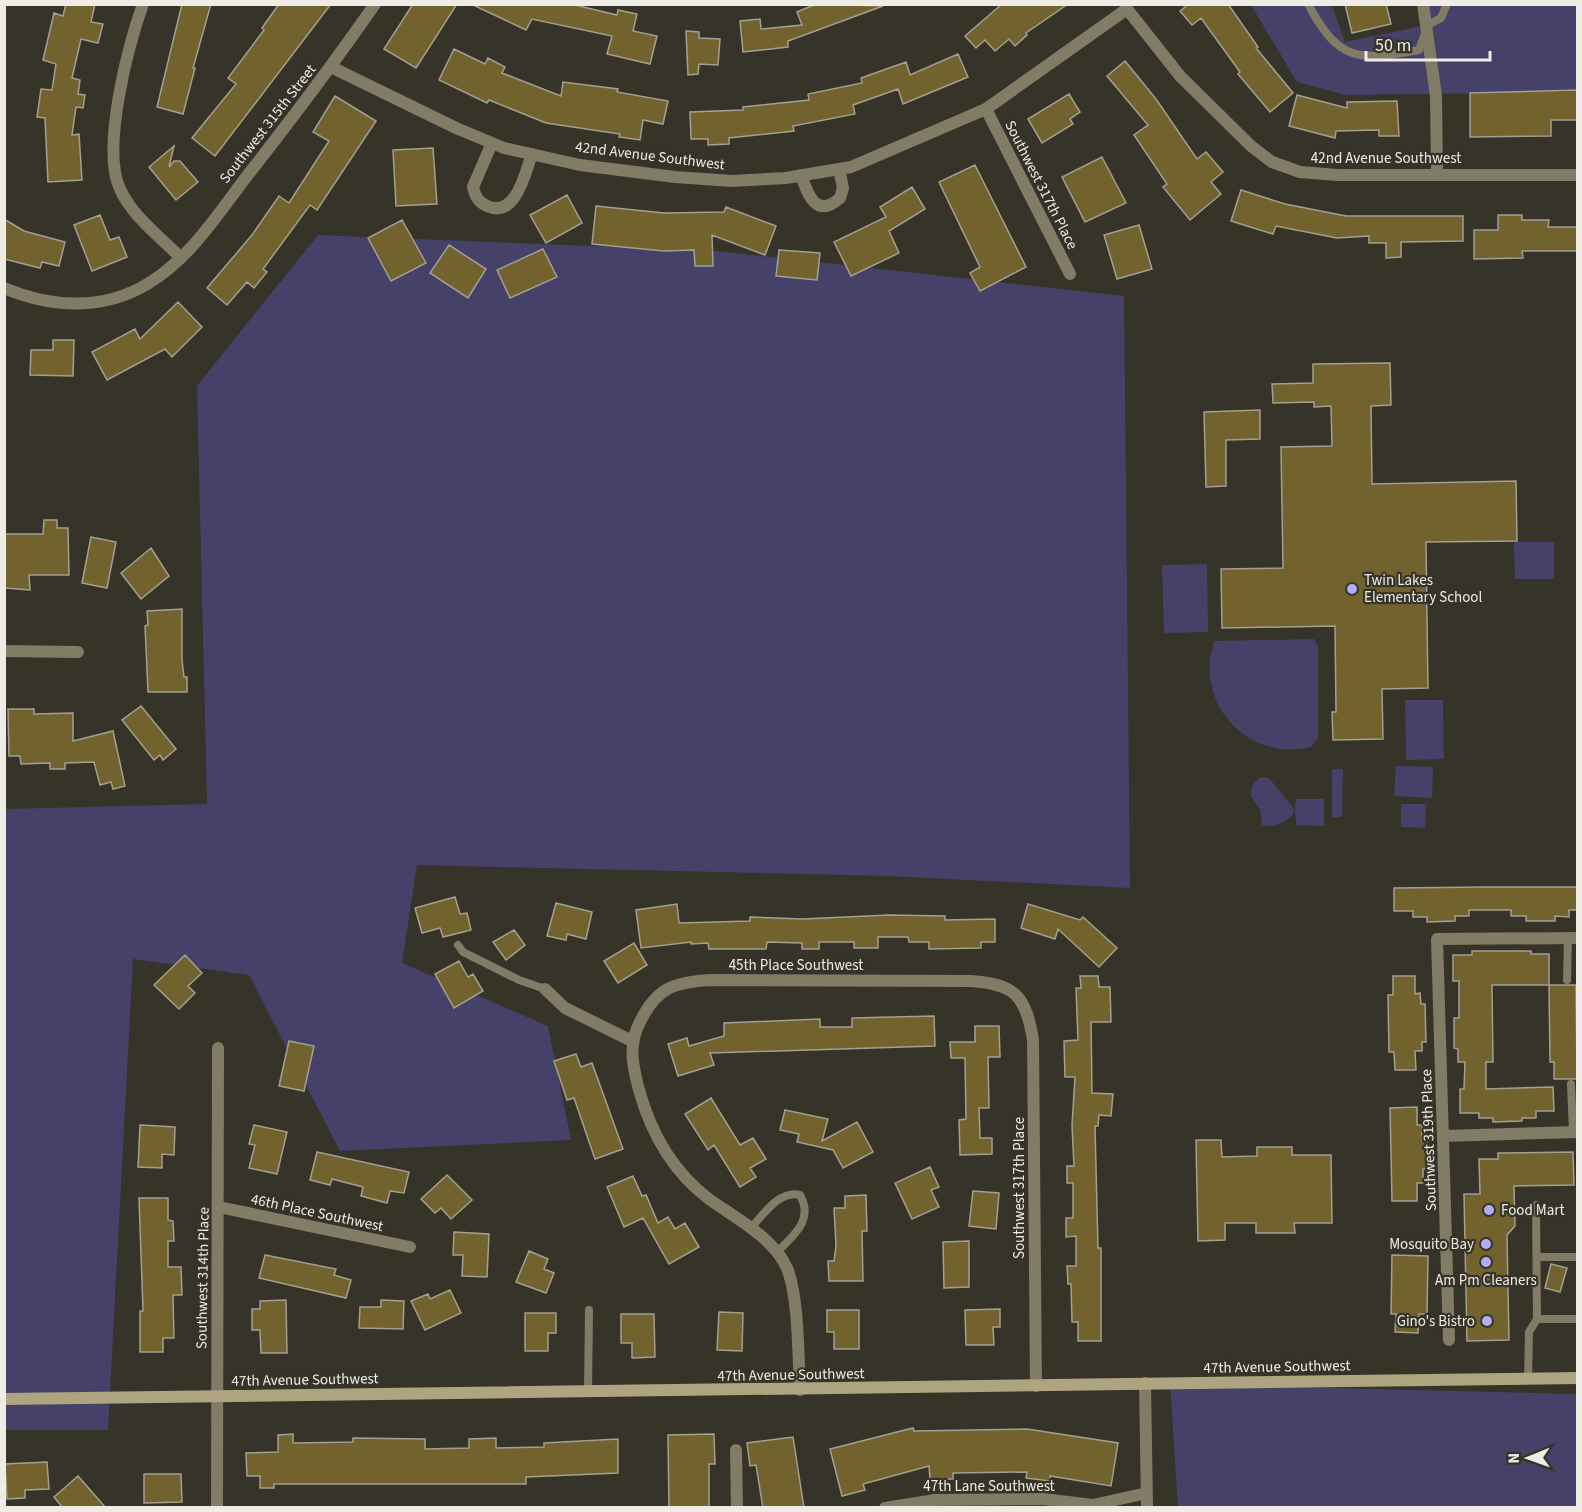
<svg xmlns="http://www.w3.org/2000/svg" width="1582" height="1512" font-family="'Source Sans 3',sans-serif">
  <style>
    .green { fill: #454169 }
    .building { fill: #72632e; stroke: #a39f92; stroke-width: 1.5 }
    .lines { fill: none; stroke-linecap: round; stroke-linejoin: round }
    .service { stroke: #827b65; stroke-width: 8 }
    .minor { stroke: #827b65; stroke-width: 12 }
    .secondary { stroke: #afa480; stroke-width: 12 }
    .poi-dot { fill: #b3adf9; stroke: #363328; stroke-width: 2 }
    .labels { text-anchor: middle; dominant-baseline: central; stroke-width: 4.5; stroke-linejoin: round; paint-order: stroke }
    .street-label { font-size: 15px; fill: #eeece5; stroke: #363328 }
    .poi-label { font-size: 15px; fill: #eeece5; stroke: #363328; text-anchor: start }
  </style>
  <rect width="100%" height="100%" fill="#363328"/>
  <path class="green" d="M 1251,5 L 1332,5 L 1345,42 L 1427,25 L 1423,5 L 1577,5 L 1577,92 L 1346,95 L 1297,82 Z
    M 318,235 L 716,251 L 1124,296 L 1130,888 L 887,876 L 417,865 L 402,963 L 548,1026 L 571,1140 L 340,1151 L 249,975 L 133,959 L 108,1430 L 5,1430 L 4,809 L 207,804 L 197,386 Z
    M 1514,542 L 1554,542 L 1554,579 L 1515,579 Z
    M 1207,564 L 1208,632 L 1164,633 L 1162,565 Z
    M 1314,639 L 1318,646 L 1318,739 L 1311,747 C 1247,762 1194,704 1214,641 Z
    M 1405,700 L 1443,700 L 1444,759 L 1406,760 Z
    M 1396,766 L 1433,767 L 1432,798 L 1394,796 Z
    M 1332,769 L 1343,769 L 1342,817 L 1332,817 Z
    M 1260,777 L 1269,778 L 1295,810 L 1296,799 L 1324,799 L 1324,826 L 1296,825 L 1295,810 C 1291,821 1273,829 1262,825 L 1260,809 L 1251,797 L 1252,786 Z
    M 1401,804 L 1426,804 L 1425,828 L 1401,827 Z
    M 1170,1384 L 1577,1394 L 1577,1507 L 1178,1507 Z"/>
  <path class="building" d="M 66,4 L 95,4 L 91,22 L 103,24 L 98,43 L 81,39 L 72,78 L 80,80 L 78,94 L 85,95 L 83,108 L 76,107 L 72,135 L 79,134 L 82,180 L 48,182 L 45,118 L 37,117 L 41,89 L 52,90 L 56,64 L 43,60 L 54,13 L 63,16 Z
    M 182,4 L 211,4 L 193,68 L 195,68 L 183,114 L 157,107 Z
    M 279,4 L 331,4 L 215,156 L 192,138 L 236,84 L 228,78 L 264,30 L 262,28 Z
    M 413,4 L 457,4 L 416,68 L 384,49 Z
    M 471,4 L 571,4 L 617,15 L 618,10 L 637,14 L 633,31 L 657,36 L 650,64 L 607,54 L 612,36 L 532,19 L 526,30 Z
    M 816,4 L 883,6 L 788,41 L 788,47 L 743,52 L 740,21 L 760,19 L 761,29 L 802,25 L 797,12 Z
    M 1002,4 L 1068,4 L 1026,33 L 1027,35 L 1015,46 L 1009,39 L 995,51 L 985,40 L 976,48 L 965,36 Z
    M 1189,4 L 1228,4 L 1258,47 L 1256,48 L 1293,93 L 1270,112 L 1238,74 L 1240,72 L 1201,18 L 1192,25 L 1180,11 Z
    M 1345,4 L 1386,4 L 1391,24 L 1352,33 Z
    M 686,31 L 699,32 L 699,38 L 720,39 L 718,65 L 699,64 L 698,74 L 688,75 Z
    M 454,49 L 485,64 L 488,58 L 505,67 L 502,73 L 561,96 L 563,82 L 618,89 L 617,92 L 668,101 L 663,124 L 643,120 L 640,140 L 619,137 L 620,134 L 546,123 L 489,100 L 487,103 L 439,80 Z
    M 958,54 L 968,77 L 903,104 L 898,89 L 853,105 L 855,114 L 793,126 L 794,131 L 729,138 L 729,144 L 708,145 L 708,139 L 691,139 L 690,112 L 743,110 L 743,107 L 809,100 L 808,94 L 862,83 L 861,78 L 906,62 L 910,75 Z
    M 1125,61 L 1156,99 L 1197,159 L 1206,152 L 1223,172 L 1211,182 L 1221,194 L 1190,220 L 1163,187 L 1167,184 L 1134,135 L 1148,125 L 1107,76 Z
    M 1578,90 L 1578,120 L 1551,120 L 1551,136 L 1470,137 L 1470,93 Z
    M 1069,94 L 1080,112 L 1070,119 L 1073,124 L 1042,143 L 1028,119 Z
    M 1297,95 L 1347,108 L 1347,102 L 1397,101 L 1399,136 L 1379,136 L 1379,130 L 1336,131 L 1335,138 L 1289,126 Z
    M 335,96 L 376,121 L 317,210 L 310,205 L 263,269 L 267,272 L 254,288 L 247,282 L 227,305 L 207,288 L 252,235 L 279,196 L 289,203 L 329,141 L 313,132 Z
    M 174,146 L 169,167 L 174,161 L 180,161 L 198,182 L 176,200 L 149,167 Z
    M 433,148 L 437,204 L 396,206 L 393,150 Z
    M 1102,157 L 1126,203 L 1085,222 L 1062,177 Z
    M 975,165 L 1026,267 L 980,291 L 970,273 L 980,267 L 939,182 Z
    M 912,187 L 925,209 L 889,231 L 899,253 L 851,276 L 834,242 L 886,217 L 880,207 Z
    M 1241,190 L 1285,204 L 1346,216 L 1463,216 L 1463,241 L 1401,242 L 1401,257 L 1386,258 L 1386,243 L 1369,243 L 1369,236 L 1337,238 L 1276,226 L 1273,234 L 1231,221 Z
    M 567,195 L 582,223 L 546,243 L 530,215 Z
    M 596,206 L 664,213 L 724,212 L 726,207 L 776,226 L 765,255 L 712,235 L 713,266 L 695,266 L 694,250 L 664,251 L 592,244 Z
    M 100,215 L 110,240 L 119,237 L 127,257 L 92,271 L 74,225 Z
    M 1498,215 L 1522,215 L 1522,220 L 1549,220 L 1548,227 L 1578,227 L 1578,251 L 1522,251 L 1523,258 L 1474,259 L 1474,230 L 1498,230 Z
    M 4,219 L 24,231 L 65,242 L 59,266 L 42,262 L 40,268 L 4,259 Z
    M 402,220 L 426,263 L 391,281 L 368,238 Z
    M 1139,225 L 1152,269 L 1117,279 L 1104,235 Z
    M 449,245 L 486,269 L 468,298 L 430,273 Z
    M 543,249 L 557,277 L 510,298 L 497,270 Z
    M 779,250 L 820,253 L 817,280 L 776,276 Z
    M 178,302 L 202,327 L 172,357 L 165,349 L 107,380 L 92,352 L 135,329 L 140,339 Z
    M 53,340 L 74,340 L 73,376 L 30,375 L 31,350 L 53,350 Z
    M 1390,363 L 1391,405 L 1371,406 L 1372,484 L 1516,481 L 1517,541 L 1426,542 L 1428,688 L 1382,689 L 1383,739 L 1333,740 L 1332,712 L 1336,712 L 1335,626 L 1222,628 L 1221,569 L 1283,568 L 1281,447 L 1332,446 L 1331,406 L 1314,407 L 1314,402 L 1273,403 L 1272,384 L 1313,383 L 1313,364 Z
    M 1260,410 L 1260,439 L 1226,440 L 1226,486 L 1206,487 L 1204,412 Z
    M 44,520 L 57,520 L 57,528 L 68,528 L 69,575 L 29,575 L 30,590 L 5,588 L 4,534 L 43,534 Z
    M 91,537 L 116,542 L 107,588 L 82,583 Z
    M 151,548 L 169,576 L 141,599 L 121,573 Z
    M 182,609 L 182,660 L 184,677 L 187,677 L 187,692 L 148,692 L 145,626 L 148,625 L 147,611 Z
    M 141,706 L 176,749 L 163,760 L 160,755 L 154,760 L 122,720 Z
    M 8,709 L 34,709 L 34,714 L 73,713 L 73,741 L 113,731 L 125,786 L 113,789 L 111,782 L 100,785 L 94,762 L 65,763 L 65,769 L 50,769 L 50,763 L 21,764 L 20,756 L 9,756 Z
    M 1487,887 L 1578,887 L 1578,910 L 1569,910 L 1569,917 L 1555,916 L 1555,921 L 1526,921 L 1526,916 L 1511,916 L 1511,910 L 1469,910 L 1469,916 L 1455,916 L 1455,921 L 1427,922 L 1427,917 L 1413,917 L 1413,911 L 1394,911 L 1394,888 Z
    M 455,897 L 460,914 L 467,913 L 471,930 L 443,937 L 440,928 L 422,933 L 415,908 Z
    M 556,903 L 592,912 L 586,939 L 567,934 L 566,940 L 547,936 Z
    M 677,904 L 679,923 L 750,921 L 750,917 L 802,919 L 889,915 L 945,916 L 945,920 L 995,919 L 995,942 L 981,942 L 981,948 L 929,949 L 929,942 L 909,942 L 908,937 L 878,937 L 878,948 L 854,948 L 854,942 L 819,942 L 819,949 L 802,949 L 802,943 L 767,942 L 766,949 L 709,949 L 708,943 L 691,944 L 691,942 L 641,948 L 636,910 Z
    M 1028,904 L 1080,920 L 1083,917 L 1117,948 L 1099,967 L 1058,929 L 1055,939 L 1021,928 Z
    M 514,930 L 525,945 L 506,960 L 493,942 Z
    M 634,943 L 647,965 L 618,983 L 604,961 Z
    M 1472,951 L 1531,951 L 1531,954 L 1549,954 L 1549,985 L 1576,985 L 1577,1079 L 1554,1079 L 1554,1062 L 1550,1062 L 1549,985 L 1492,985 L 1493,1062 L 1486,1062 L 1486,1089 L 1553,1087 L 1554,1111 L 1536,1111 L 1536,1118 L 1522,1118 L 1522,1121 L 1493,1122 L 1493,1118 L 1479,1118 L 1479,1113 L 1460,1113 L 1460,1089 L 1464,1089 L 1465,1062 L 1458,1062 L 1458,1049 L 1454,1048 L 1454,1018 L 1459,1018 L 1459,981 L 1453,981 L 1453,955 L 1472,955 Z
    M 185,955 L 202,973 L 188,986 L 195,993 L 179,1009 L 154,985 Z
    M 459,961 L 468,977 L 473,974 L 483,991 L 454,1008 L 435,974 Z
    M 1080,976 L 1098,976 L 1099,987 L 1110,987 L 1111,1022 L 1091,1022 L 1092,1093 L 1113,1094 L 1111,1116 L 1099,1115 L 1098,1126 L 1095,1126 L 1098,1248 L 1101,1248 L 1101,1341 L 1078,1341 L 1078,1322 L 1072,1322 L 1071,1284 L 1068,1284 L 1067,1266 L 1076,1266 L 1076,1236 L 1066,1237 L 1066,1218 L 1073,1218 L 1073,1183 L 1067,1183 L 1067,1166 L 1074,1166 L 1072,1125 L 1075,1077 L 1065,1077 L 1064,1041 L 1078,1040 L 1076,988 L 1081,988 Z
    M 1393,976 L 1415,976 L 1415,994 L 1420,993 L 1421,1004 L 1425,1004 L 1426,1042 L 1422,1042 L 1422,1051 L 1415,1051 L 1416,1070 L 1395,1070 L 1394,1052 L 1389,1052 L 1388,995 L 1393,995 Z
    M 934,1016 L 935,1046 L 710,1053 L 714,1065 L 678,1076 L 668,1044 L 687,1038 L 689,1046 L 724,1036 L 724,1023 L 820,1019 L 820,1027 L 852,1027 L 852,1018 Z
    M 975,1026 L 999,1026 L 1000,1057 L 988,1057 L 989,1108 L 979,1108 L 980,1138 L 992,1138 L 992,1154 L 960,1155 L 959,1120 L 966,1119 L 965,1058 L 951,1058 L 950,1042 L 975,1042 Z
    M 289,1041 L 314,1046 L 304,1091 L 279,1086 Z
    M 576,1054 L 581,1067 L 592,1063 L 623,1149 L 595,1159 L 574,1098 L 567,1100 L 554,1061 Z
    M 711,1098 L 740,1145 L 753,1138 L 766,1159 L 750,1168 L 756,1177 L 740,1187 L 714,1145 L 708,1150 L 685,1114 Z
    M 1417,1107 L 1417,1125 L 1422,1125 L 1422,1140 L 1427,1140 L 1427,1169 L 1423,1169 L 1423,1183 L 1417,1183 L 1417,1201 L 1392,1201 L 1390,1108 Z
    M 785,1110 L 828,1119 L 822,1141 L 857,1122 L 873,1152 L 843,1168 L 833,1150 L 797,1142 L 799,1134 L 780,1130 Z
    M 140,1125 L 175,1127 L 174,1155 L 162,1154 L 162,1168 L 138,1167 Z
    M 254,1125 L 287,1132 L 277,1174 L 249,1168 L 255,1145 L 249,1144 Z
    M 1196,1140 L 1221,1140 L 1222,1157 L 1257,1156 L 1257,1147 L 1292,1147 L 1292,1155 L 1331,1155 L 1332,1223 L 1294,1223 L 1295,1233 L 1256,1233 L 1256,1223 L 1225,1223 L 1225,1240 L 1198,1241 Z
    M 317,1152 L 409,1172 L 404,1193 L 390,1191 L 387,1203 L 361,1196 L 363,1187 L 332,1179 L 330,1185 L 310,1180 Z
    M 1573,1152 L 1574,1185 L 1514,1186 L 1515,1226 L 1507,1235 L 1509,1340 L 1467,1341 L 1464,1194 L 1480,1194 L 1479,1159 L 1498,1159 L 1498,1153 Z
    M 930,1167 L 939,1187 L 931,1190 L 939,1207 L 912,1219 L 895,1183 Z
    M 447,1175 L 472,1200 L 451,1219 L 441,1208 L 435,1213 L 421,1199 Z
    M 633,1176 L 642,1196 L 646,1195 L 658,1223 L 668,1217 L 675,1229 L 685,1223 L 699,1247 L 669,1264 L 643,1218 L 624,1227 L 607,1187 Z
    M 973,1191 L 999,1193 L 996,1229 L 969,1226 Z
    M 866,1195 L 867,1231 L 862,1231 L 863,1281 L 829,1281 L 828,1261 L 834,1261 L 836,1246 L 834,1208 L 845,1208 L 845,1196 Z
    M 139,1198 L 168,1198 L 168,1220 L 173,1221 L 174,1241 L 168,1241 L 168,1267 L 181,1267 L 182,1295 L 173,1295 L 174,1338 L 163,1338 L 163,1352 L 140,1352 L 140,1311 L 143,1311 Z
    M 454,1232 L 489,1234 L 487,1277 L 462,1276 L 463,1255 L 453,1255 Z
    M 969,1241 L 969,1287 L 944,1288 L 943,1242 Z
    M 529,1251 L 548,1259 L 544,1269 L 554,1273 L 546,1293 L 516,1282 Z
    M 265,1255 L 336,1269 L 334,1275 L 351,1280 L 346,1298 L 259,1278 Z
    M 1392,1255 L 1428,1256 L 1427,1314 L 1419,1314 L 1418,1333 L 1395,1332 L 1396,1314 L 1391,1314 Z
    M 1551,1264 L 1567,1268 L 1560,1292 L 1545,1288 Z
    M 450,1290 L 461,1313 L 425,1330 L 411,1301 L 428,1294 L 430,1299 Z
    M 286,1300 L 287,1353 L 261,1353 L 260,1330 L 252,1330 L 252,1309 L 260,1309 L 260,1301 Z
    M 381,1300 L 404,1301 L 403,1329 L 359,1328 L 360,1307 L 381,1307 Z
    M 1000,1309 L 1000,1327 L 993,1327 L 994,1345 L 966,1345 L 965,1310 Z
    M 827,1310 L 859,1310 L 859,1349 L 834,1349 L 834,1332 L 827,1332 Z
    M 719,1312 L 743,1313 L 742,1351 L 717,1350 Z
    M 525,1313 L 556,1313 L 556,1333 L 548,1333 L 548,1351 L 525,1351 Z
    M 621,1314 L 654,1314 L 655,1357 L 632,1358 L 632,1343 L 621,1343 Z
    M 913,1428 L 914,1431 L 1027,1429 L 1118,1443 L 1111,1486 L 1050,1476 L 1050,1481 L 1026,1478 L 1027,1472 L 953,1473 L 953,1479 L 930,1479 L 929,1466 L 863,1484 L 865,1490 L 842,1496 L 830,1449 Z
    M 293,1434 L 293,1443 L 353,1442 L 353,1438 L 425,1439 L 425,1449 L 469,1448 L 469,1439 L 496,1438 L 496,1448 L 544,1447 L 544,1443 L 618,1439 L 618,1473 L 526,1477 L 526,1484 L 274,1484 L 274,1488 L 260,1488 L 260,1476 L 247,1476 L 246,1453 L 278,1452 L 278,1435 Z
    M 714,1434 L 715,1464 L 709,1464 L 709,1508 L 669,1508 L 668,1435 Z
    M 793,1437 L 804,1508 L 763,1508 L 756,1465 L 750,1466 L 747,1443 Z
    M 47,1462 L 49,1489 L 25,1490 L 25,1498 L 7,1499 L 5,1464 Z
    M 144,1474 L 181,1474 L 182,1502 L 144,1503 Z
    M 78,1476 L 106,1508 L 63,1508 L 54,1497 Z"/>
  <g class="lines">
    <path class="service" d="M 1308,4 C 1339,62 1358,61 1419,50 L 1428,25 L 1441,18 L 1447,4
      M 458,945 L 463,952 L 519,980 L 545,989
      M 1567,980 L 1568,938
      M 1571,1084 L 1573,1132
      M 1536,1205 L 1537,1319 L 1578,1319
      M 750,1229 C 763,1215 779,1190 800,1195 C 814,1220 794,1235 777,1252
      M 1538,1257 L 1578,1257
      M 1528,1380 L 1529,1332 L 1537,1319
      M 588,1392 L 589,1310"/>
    <path class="minor" d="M 143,4 C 128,46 101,149 120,189 C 132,216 160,237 181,258
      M 1423,4 L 1436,96 L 1437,174
      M 331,67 L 456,128 L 504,148 L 580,165 L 675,177 L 732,181 L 786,178 L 851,167 L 986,109 L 1127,9 L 1180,76 L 1251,146 L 1272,162 L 1300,172 L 1337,175 L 1578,175
      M 986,109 L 1070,274
      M 492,143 L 473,187 C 475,196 478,202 487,206 C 516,219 525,173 532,154
      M 801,175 C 808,195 816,219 840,198 L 843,188 L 839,169
      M 4,288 C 51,308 104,311 149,283 C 190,258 218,214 247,176 C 291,120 334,63 375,4
      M 4,651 L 78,652
      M 545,989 L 565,1008 L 632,1041
      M 1444,1136 L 1578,1132
      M 219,1207 L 410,1247
      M 1449,1340 L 1437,939 L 1578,938
      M 1145,1383 L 1147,1508
      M 800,1390 C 798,1357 799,1298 787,1268 C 773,1237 735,1218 709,1199 C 673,1172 651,1133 639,1090 C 633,1067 628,1046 639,1024 C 656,988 673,982 711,980 L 971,981 C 1015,984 1026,996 1033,1040 L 1036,1386
      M 736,1450 L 737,1508
      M 217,1508 L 218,1048
      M 885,1508 L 935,1500 L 1043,1499 L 1093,1505 L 1147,1493"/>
    <path class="secondary" d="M 4,1399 L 1578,1378"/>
  </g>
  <g class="poi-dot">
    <circle cx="1352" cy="589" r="6"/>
    <circle cx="1489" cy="1210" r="6"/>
    <circle cx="1486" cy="1244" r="6"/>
    <circle cx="1486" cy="1262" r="6"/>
    <circle cx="1487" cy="1321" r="6"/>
  </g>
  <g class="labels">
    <g class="street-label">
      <text transform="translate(268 124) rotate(-52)">Southwest 315th Street</text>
      <text transform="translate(650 156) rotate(7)">42nd Avenue Southwest</text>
      <text x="1386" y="158">42nd Avenue Southwest</text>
      <text transform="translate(1041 185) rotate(63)">Southwest 317th Place</text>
      <text x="796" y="965">45th Place Southwest</text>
      <text transform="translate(1429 1140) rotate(-92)">Southwest 319th Place</text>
      <text transform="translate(1019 1188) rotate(-90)">Southwest 317th Place</text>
      <text transform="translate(317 1213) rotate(12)">46th Place Southwest</text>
      <text transform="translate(203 1278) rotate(-89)">Southwest 314th Place</text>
      <text transform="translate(1277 1367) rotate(-1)">47th Avenue Southwest</text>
      <text transform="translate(791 1375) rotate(-1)">47th Avenue Southwest</text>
      <text transform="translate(305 1380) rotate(-1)">47th Avenue Southwest</text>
      <text x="989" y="1486">47th Lane Southwest</text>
    </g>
    <g class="poi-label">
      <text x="1364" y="580">Twin Lakes<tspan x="1364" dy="17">Elementary School</tspan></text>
      <text x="1501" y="1210">Food Mart</text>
      <text x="1474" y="1244" text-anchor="end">Mosquito Bay</text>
      <text x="1486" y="1280" text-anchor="middle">Am Pm Cleaners</text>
      <text x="1475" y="1321" text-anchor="end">Gino's Bistro</text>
    </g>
  </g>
  <rect width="1582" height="1512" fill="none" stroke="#eeece5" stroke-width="12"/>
  <g transform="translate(1528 1458) rotate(269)" stroke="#363328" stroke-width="4.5" paint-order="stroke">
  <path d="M0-4.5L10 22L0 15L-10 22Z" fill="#eeece5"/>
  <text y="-9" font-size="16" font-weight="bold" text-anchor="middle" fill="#eeece5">N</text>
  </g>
  <path d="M1366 51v9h124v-9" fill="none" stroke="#eeece5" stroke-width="3"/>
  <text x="1375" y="51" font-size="18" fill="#eeece5" stroke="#363328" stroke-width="4.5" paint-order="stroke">50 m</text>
</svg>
